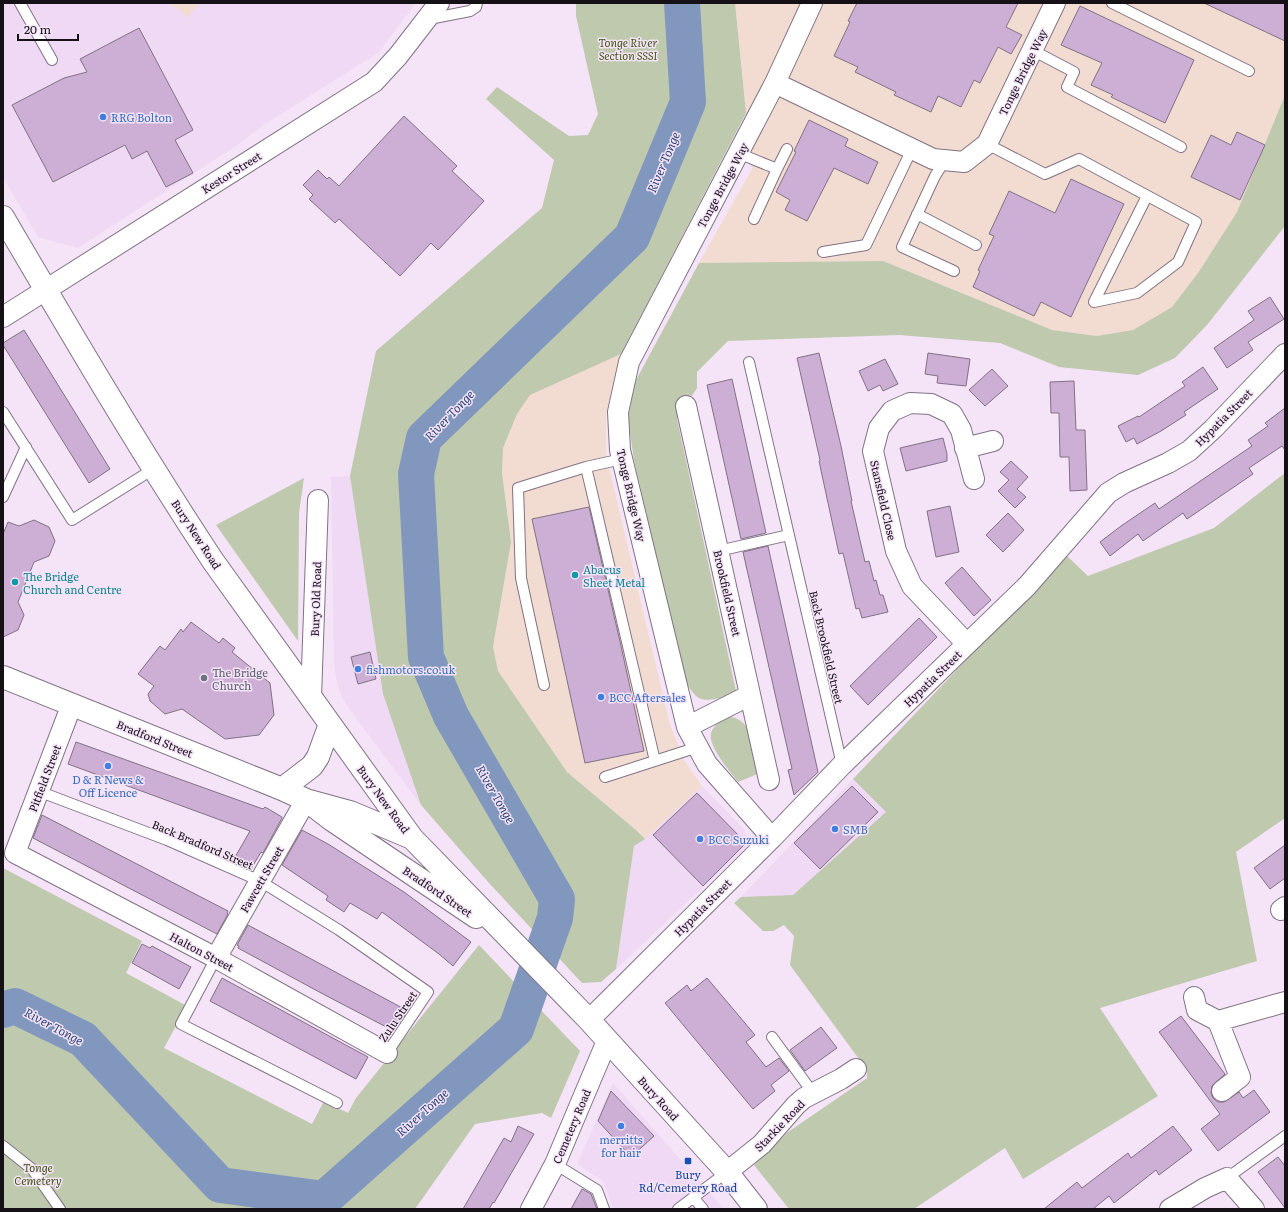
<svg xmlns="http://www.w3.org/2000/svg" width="1288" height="1212" font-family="Literata,serif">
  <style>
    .built { fill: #efd9f4 }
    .industrial { fill: #f2dbd0 }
    .green { fill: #bec9ad }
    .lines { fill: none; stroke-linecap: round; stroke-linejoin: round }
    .river { stroke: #8297be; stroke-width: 36 }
    .building { fill: #cdaed4; stroke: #817285 }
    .service-casing { stroke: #817284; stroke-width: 12 }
    .minor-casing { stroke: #817284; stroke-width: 22 }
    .primary-casing { stroke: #817284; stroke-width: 24 }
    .service { stroke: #fff; stroke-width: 10 }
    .minor { stroke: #fff; stroke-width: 20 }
    .primary { stroke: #fff; stroke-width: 22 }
    .shop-dot { fill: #3f7fe0; stroke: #f5e4f8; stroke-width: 1.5 }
    .culture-dot { fill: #0f9aa8; stroke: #f5e4f8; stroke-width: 1.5 }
    .worship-dot { fill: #6b7280; stroke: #f5e4f8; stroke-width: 1.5 }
    .transit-dot { fill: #1a4fb4; stroke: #f5e4f8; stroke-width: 1.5 }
    .labels { text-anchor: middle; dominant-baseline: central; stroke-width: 3; stroke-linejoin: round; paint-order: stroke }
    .park-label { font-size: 11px; font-style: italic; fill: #425615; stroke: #f5e4f8 }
    .street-label { font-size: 11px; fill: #161017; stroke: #f5e4f8 }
    .shop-label { font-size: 11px; fill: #366cbe; stroke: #f5e4f8; text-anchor: start }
    .culture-label { font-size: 11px; fill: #0d838f; stroke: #f5e4f8; text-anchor: start }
    .worship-label { font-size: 11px; fill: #5b616d; stroke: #f5e4f8; text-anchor: start }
    .transit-label { font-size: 11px; fill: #164399; stroke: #f5e4f8 }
    .water-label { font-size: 12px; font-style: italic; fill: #2a4376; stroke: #f5e4f8 }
  </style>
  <rect width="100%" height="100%" fill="#f5e4f8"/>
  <path class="built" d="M 3,3 L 170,3 L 188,17 L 200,3 L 416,3 L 378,53 L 262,126 L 236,146 L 78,248 L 38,237 L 3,177 Z
    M 350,476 L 383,694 L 421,805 L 347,706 L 340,692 L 336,678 L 334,662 L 331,477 Z
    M 853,779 L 886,812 L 793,895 L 741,897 Z
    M 702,786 L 744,829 L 747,837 L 748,845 L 616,969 L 634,846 L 645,839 Z
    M 613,1083 L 724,1209 L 613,1209 L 603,1181 L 577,1164 Z"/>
  <path class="industrial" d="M 170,3 L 200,3 L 188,17 Z
    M 735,3 L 1285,3 L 1285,95 L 1237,212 L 1198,273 L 1172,307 L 1133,330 L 1097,336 L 1052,330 L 883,261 L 699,263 L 752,169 Z
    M 621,354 L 606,414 L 606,455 L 670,725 L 684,760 L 702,786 L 645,839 L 636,830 L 567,772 L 498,671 L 493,647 L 511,542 L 502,473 L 503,448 L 517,414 L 530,395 Z"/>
  <path class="green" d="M 576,3 L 735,3 L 746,113 L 621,354 L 530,395 L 517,414 L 503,448 L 502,473 L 511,542 L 493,647 L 498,671 L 567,772 L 636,830 L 645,839 L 634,846 L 616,969 L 601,982 L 582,983 L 489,883 L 421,805 L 383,694 L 350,476 L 376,351 L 542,208 L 554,160 L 486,99 L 497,87 L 569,136 L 588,135 L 598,114 L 576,16 Z
    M 1285,95 L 1285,226 L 1207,325 L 1175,358 L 1138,375 L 1059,367 L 1000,343 L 899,335 L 728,341 L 697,372 L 697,388 L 677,419 L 736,691 C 726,696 706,705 696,696 C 692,692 689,687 686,683 L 634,460 L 628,418 L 635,382 L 699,263 L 883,261 L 1052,330 L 1097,336 L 1133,330 L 1172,307 L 1198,273 L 1237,212 Z
    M 1285,473 L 1285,818 L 1236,852 L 1257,961 L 1100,1008 L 1158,1096 L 1023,1179 L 1005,1148 L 914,1209 L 789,1209 L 754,1165 L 788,1132 L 867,1078 L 867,1070 L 790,965 L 794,936 L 784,925 L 773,931 L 763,931 L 734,903 L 741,897 L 793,895 L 886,812 L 853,779 L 1066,555 L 1088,576 L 1214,528 Z
    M 304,478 L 299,513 L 298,641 L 216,525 Z
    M 729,717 C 738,717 744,723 749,730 L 762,772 L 738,782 C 730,771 708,747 711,733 C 712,729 715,726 718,723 C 722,720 724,718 729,717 Z
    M 3,868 L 142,941 L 126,973 L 187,1006 L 164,1048 L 312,1124 L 324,1101 L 348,1113 L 356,1098 L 479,945 L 580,1051 L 551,1118 L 542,1113 L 475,1124 L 415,1209 L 3,1209 Z"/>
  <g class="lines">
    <path class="river" d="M 3,1010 L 15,1006 L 83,1039 L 220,1185 L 324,1199 L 516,1029 L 555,918 L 557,899 L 451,716 L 426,657 L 416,474 L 424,438 L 632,237 L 688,102 L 682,3"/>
  </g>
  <path class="building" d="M 857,3 L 1018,3 L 1006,27 L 1022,35 L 1011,54 L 998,47 L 980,83 L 974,80 L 961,107 L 938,96 L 931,112 L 894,95 L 896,92 L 855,72 L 858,67 L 834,56 L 850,22 L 848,21 Z
    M 1204,3 L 1285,3 L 1285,41 Z
    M 1080,6 L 1194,60 L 1165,123 L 1111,97 L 1113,95 L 1091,85 L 1102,63 L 1061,45 Z
    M 139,28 L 193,130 L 175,140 L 193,173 L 166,187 L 147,151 L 132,159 L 125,145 L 53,182 L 12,105 L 64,78 L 87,72 L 80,59 Z
    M 404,116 L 457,166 L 452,171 L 484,201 L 438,250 L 431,243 L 400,276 L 339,219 L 335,223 L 309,199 L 313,195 L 303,185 L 318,170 L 327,179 L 329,177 L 339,186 Z
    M 809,120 L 848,139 L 845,146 L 878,162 L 868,184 L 834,168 L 807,221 L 785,210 L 790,200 L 776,192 L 796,152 L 794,151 Z
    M 1237,132 L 1265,145 L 1240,200 L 1191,177 L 1211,135 L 1231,145 Z
    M 1071,179 L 1124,204 L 1071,317 L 1041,302 L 1034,316 L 973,287 L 980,271 L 978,270 L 994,236 L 989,234 L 1009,191 L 1055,213 Z
    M 1270,297 L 1284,319 L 1248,342 L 1253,350 L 1227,368 L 1214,348 L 1254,320 L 1248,311 Z
    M 24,330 L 110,469 L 89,483 L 3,345 L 3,343 Z
    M 819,353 L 841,446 L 852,501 L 851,501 L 865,562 L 869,561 L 874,581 L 876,580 L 880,595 L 883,595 L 888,612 L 862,618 L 859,608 L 856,609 L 843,553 L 839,554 L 819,461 L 820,460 L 797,358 Z
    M 928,353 L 970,359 L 966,386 L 937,383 L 938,376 L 925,374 Z
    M 885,359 L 898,384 L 883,391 L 880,385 L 868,391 L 859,371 Z
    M 1203,367 L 1218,389 L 1184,412 L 1186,415 L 1161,431 L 1137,444 L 1134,438 L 1126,442 L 1118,426 L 1138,416 L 1139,417 L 1185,386 L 1182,382 Z
    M 992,369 L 1008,386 L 985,406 L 969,390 Z
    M 732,379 L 766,533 L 741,539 L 707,385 Z
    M 1074,381 L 1076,430 L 1085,430 L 1087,490 L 1070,491 L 1069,457 L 1060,457 L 1059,413 L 1051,413 L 1050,382 Z
    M 1285,408 L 1285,450 L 1282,446 L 1249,468 L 1253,474 L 1187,519 L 1183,513 L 1143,541 L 1138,534 L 1110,556 L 1100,542 L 1121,526 L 1155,503 L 1159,509 L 1252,446 L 1248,440 L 1268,426 L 1265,423 Z
    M 943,438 L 947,454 L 947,461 L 906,471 L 900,448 Z
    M 1011,461 L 1028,477 L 1017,489 L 1026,497 L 1015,508 L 998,491 L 1009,480 L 1000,472 Z
    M 950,506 L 959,552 L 936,557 L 927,511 Z
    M 589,507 L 621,646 L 644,751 L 585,763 L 532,519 Z
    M 1008,513 L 1024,530 L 1003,552 L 986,535 Z
    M 34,520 L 49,527 L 55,541 L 49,556 L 34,562 L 18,602 L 24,615 L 18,630 L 3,637 L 3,534 L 8,522 L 19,526 Z
    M 768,546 L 818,772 L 794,795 L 788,770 L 792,769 L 743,552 Z
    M 962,567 L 991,600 L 974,616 L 945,583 Z
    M 919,618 L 937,637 L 868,705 L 850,686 Z
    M 191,622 L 219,643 L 223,638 L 235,648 L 232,652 L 270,683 L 274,715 L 259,735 L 225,739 L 182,709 L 165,714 L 150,701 L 148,694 L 154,686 L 138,674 L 160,646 L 165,650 L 181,629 L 183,632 Z
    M 370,652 L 376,679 L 358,684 L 351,657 Z
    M 76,742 L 249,804 L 263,809 L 265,807 L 282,817 L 282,818 L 263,853 L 261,852 L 251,869 L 234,859 L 250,831 L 68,764 Z
    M 852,786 L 878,812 L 820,869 L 794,843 Z
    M 697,793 L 746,843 L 703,886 L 653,835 Z
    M 42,815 L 228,911 L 227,913 L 228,914 L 217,934 L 33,838 Z
    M 302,830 L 328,844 L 404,892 L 471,942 L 453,966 L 439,954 L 382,912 L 377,919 L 350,903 L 344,912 L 326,900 L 328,896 L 282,865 Z
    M 1285,845 L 1285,878 L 1270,889 L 1254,868 Z
    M 248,925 L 274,939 L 408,1011 L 394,1031 L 323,994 L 238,948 L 239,946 L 237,945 Z
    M 142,944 L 150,948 L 152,946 L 191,967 L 179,989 L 132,963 Z
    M 222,978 L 368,1057 L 356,1079 L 210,1001 Z
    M 707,978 L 755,1035 L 746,1042 L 766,1067 L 779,1058 L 789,1071 L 771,1085 L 775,1091 L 753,1109 L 665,1003 L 687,985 L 691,991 Z
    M 1181,1016 L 1225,1074 L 1212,1086 L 1211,1093 L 1213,1098 L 1218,1102 L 1224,1102 L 1239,1092 L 1243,1098 L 1254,1090 L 1270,1112 L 1218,1151 L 1201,1129 L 1220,1114 L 1159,1032 Z
    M 821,1027 L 837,1048 L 805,1071 L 790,1050 Z
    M 611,1091 L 654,1136 L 631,1157 L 598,1121 Z
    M 518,1126 L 534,1134 L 494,1203 L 493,1202 L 489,1209 L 463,1209 L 504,1138 L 511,1142 Z
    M 1173,1126 L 1192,1150 L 1159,1175 L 1156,1170 L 1114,1203 L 1109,1196 L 1093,1209 L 1044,1209 L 1077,1182 L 1082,1188 L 1128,1153 L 1131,1158 Z
    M 1278,1157 L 1285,1166 L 1285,1208 L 1258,1172 Z
    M 582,1189 L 591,1194 L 597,1209 L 571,1209 Z"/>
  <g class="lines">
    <g class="service-casing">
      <path id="service" d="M 20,3 L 52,60
        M 1112,3 L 1249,71
        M 429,19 L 470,11 L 476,7 L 477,3
        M 1032,50 L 1074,72 L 1067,87 L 1181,147
        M 987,144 L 1045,174 L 1079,159 L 1196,222 L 1178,262 L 1137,293 L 1094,302 L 1147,196
        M 738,153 L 777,169 L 754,219
        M 945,160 L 935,176 L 902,247 L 954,271
        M 777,169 L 787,149
        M 917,214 L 976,245
        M 823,252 L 866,245 L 912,149
        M 749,362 L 842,765
        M 3,412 L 72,520 L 155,468
        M 586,467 L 655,761
        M 3,497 L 26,447
        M 718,551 L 789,535
        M 544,685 L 521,578 L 518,488 L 586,467 L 622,459
        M 605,777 L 698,747
        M 38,791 L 167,840 L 260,881 L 339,930 L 428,992 L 387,1053
        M 216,958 L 181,1024 L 337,1103
        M 772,1037 L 813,1093
        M 3,1146 L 32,1169 L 60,1209
        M 555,1164 L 597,1190 L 604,1209
        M 1227,1178 L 1285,1136
        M 693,1197 L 703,1209
        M 678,1209 L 727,1172"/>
    </g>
    <g class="minor-casing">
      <path id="minor" d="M 775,83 L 933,159 L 964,162 L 987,144 L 1055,3
        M 3,317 L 374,82 L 398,56 L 439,3
        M 686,406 L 769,780
        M 965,448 L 993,441
        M 967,644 L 912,586 L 896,551 L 873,451 L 879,428 L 892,411 L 910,403 L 931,404 L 952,414 L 961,430 L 974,479
        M 311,697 L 318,500
        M 72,704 L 15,853 L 216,958 L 387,1053
        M 687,727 L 750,695
        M 772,838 L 707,764 L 687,727 L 620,450 L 618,412 L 629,362 L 775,83 L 812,3
        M 1281,910 L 1285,907
        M 216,958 L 306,800
        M 1194,997 L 1197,1010 L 1218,1021
        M 589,1020 L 772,838 L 842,765 L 1027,586 L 1108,493 L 1124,483 L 1168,463 L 1189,451 L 1213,429 L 1285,354
        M 1222,1091 L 1240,1077 L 1218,1021 L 1285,1002
        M 727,1172 L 762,1144 L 796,1105 L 804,1098 L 841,1079 L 856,1069
        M 531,1209 L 555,1164 L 607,1041
        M 1170,1209 L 1205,1188 L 1227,1178 L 1254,1209"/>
    </g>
    <g class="primary-casing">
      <path id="primary" d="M 3,217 C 71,333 139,449 213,561 L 412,838 L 589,1020 L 727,1172 L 756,1209
        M 3,677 L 282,789 L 306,800 L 350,812 L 412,838
        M 282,789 L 312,766 L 318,757 L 330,724
        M 315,807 L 332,820 L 476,917"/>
    </g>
    <use href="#service" class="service"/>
    <use href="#minor" class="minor"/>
    <use href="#primary" class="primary"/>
  </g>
  <g class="shop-dot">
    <circle cx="103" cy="117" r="4"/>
    <circle cx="358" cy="669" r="4"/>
    <circle cx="601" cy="697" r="4"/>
    <circle cx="108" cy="766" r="4"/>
    <circle cx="835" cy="829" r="4"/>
    <circle cx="700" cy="839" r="4"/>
    <circle cx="621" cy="1126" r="4"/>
  </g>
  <g class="culture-dot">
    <circle cx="575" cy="575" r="4"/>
    <circle cx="15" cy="582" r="4"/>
  </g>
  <circle class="worship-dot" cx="204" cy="678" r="4"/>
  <rect class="transit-dot" x="684" y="1157" width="8" height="8" rx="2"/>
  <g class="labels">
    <g class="park-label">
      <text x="628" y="42">Tonge River<tspan x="628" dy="13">Section SSSI</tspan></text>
      <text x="38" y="1167">Tonge<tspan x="38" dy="13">Cemetery</tspan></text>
    </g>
    <g class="street-label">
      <text transform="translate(1022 72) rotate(-64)">Tonge Bridge Way</text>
      <text transform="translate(231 172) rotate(-32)">Kestor Street</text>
      <text transform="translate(722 185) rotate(-62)">Tonge Bridge Way</text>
      <text transform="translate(1223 417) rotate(-45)">Hypatia Street</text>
      <text transform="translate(632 495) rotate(77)">Tonge Bridge Way</text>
      <text transform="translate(884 500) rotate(77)">Stansfield Close</text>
      <text transform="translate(197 534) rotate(57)">Bury New Road</text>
      <text transform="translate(728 593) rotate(77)">Brookfield Street</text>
      <text transform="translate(315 599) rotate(-88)">Bury Old Road</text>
      <text transform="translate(827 647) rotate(77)">Back Brookfield Street</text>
      <text transform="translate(932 678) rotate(-44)">Hypatia Street</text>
      <text transform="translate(155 738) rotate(22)">Bradford Street</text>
      <text transform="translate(44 778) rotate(-69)">Pitfield Street</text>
      <text transform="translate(384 799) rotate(54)">Bury New Road</text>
      <text transform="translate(203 844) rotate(23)">Back Bradford Street</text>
      <text transform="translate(261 879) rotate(-60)">Fawcett Street</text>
      <text transform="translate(438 891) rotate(34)">Bradford Street</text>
      <text transform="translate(702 907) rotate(-45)">Hypatia Street</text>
      <text transform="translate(202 951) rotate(28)">Halton Street</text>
      <text transform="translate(397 1016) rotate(-56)">Zulu Street</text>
      <text transform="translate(659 1098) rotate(48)">Bury Road</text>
      <text transform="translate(779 1125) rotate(-46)">Starkie Road</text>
      <text transform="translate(571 1126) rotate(-67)">Cemetery Road</text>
    </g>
    <g class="shop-label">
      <text x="111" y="117">RRG Bolton</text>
      <text x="366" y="669">fishmotors.co.uk</text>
      <text x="609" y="697">BCC Aftersales</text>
      <text x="108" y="779" text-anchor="middle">D &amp; R News &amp;<tspan x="108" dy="13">Off Licence</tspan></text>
      <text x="843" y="829">SMB</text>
      <text x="708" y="839">BCC Suzuki</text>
      <text x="621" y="1139" text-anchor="middle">merritts<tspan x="621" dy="13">for hair</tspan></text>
    </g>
    <g class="culture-label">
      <text x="583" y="569">Abacus<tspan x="583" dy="13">Sheet Metal</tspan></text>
      <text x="23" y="576">The Bridge<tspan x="23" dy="13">Church and Centre</tspan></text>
    </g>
    <g class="worship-label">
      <text x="212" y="672">The Bridge<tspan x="212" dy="13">Church</tspan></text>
    </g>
    <g class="transit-label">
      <text x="688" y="1174">Bury<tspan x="688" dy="13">Rd/Cemetery Road</tspan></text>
    </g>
    <g class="water-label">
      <text transform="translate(663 162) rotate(-67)">River Tonge</text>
      <text transform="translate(449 415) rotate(-46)">River Tonge</text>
      <text transform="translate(496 794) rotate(60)">River Tonge</text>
      <text transform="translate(54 1026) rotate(28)">River Tonge</text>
      <text transform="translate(422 1112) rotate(-42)">River Tonge</text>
    </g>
  </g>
  <rect width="1288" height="1212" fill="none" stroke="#161017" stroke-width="8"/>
  <path d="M18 34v6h60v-6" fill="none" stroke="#161017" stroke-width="2"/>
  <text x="24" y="34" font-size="12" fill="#161017" stroke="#f5e4f8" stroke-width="3" paint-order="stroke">20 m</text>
</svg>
